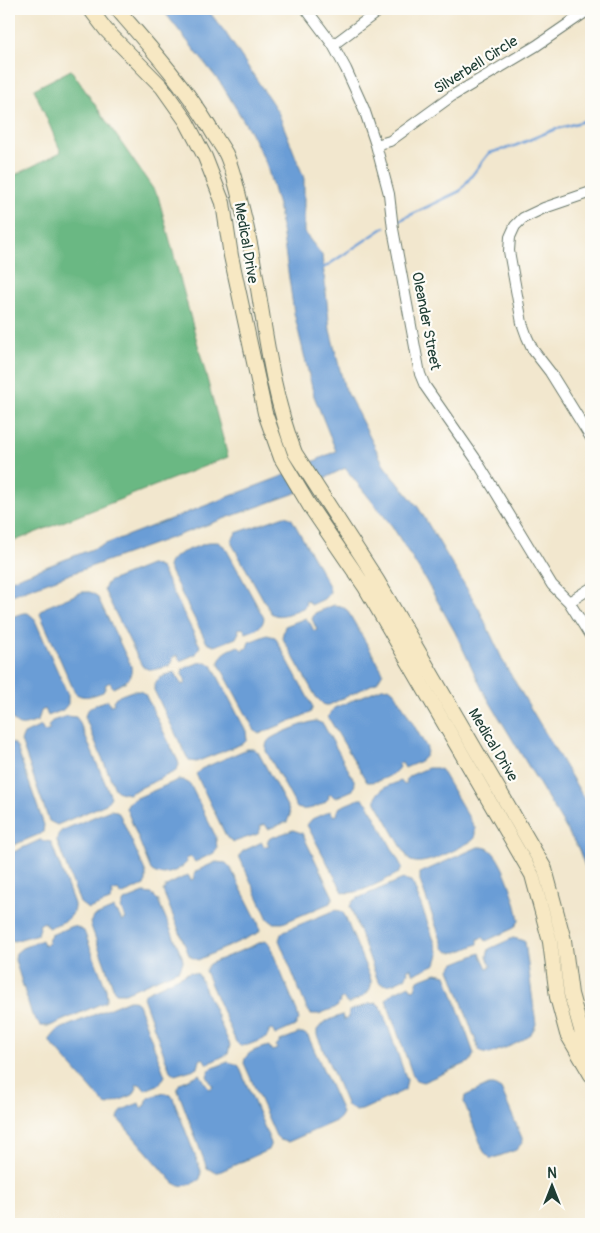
<svg xmlns="http://www.w3.org/2000/svg" width="600" height="1233" font-family="Pangolin,sans-serif">
  <style>
    .forest { fill: #6ab883; stroke: #447a5c }
    .water { fill: #6b9dd6; stroke: #456d85 }
    .lines { fill: none; stroke-linecap: round; stroke-linejoin: round }
    .stream { stroke: #6b9dd6; stroke-width: 2.5 }
    .street-casing { stroke: #69786a; stroke-width: 12 }
    .secondary-casing { stroke: #69786a; stroke-width: 16 }
    .street { stroke: #fff; stroke-width: 10 }
    .secondary { stroke: #f7e8c3; stroke-width: 14 }
    .labels { text-anchor: middle; dominant-baseline: central; stroke-width: 4.5; stroke-linejoin: round; paint-order: stroke }
    .street-label { font-size: 15px; fill: #1f3d34; stroke: #fdfcf7 }
  </style>
  <rect width="100%" height="100%" fill="#fdfcf7"/>
  <filter id="ink" filterUnits="userSpaceOnUse"><feTurbulence type="fractalNoise" baseFrequency=".02" numOctaves="2"/><feDisplacementMap in="SourceGraphic" scale="10" xChannelSelector="R" yChannelSelector="G"/><feConvolveMatrix kernelMatrix="1 2 1 2 8 2 1 2 1" color-interpolation-filters="sRGB"/></filter>
  <filter id="wash" filterUnits="userSpaceOnUse"><feTurbulence type="fractalNoise" baseFrequency=".0096" numOctaves="4" result="noise"/><feDisplacementMap in="SourceGraphic" scale="20" xChannelSelector="R" yChannelSelector="G"/><feGaussianBlur stdDeviation="1.12" result="paint"/><feColorMatrix in="noise" values="0 0 0 0 0 0 0 0 0 0 0 0 0 0 0 0 0 1.4 0 .05"/><feComposite in="paint" operator="in"/></filter>
  <g filter="url(#wash)">
    <rect width="100%" height="100%" fill="#f2e7ce"/>
    <path class="forest" d="M 71,70 L 158,196 L 228,457 L 9,543 L 9,178 L 61,152 L 34,89 Z"/>
    <path class="water" d="M 162,9 L 207,9 L 225,32 L 278,112 L 304,178 L 304,232 L 322,255 L 330,330 L 344,386 L 385,467 L 418,507 L 479,609 L 505,665 L 591,810 L 591,883 L 579,850 L 482,689 L 455,632 L 425,579 L 392,526 L 345,468 L 293,494 L 9,596 L 9,581 L 280,477 L 336,451 L 314,396 L 294,313 L 279,209 L 266,163 L 251,133 L 222,85 Z
      M 284,516 L 291,518 L 293,521 L 329,586 L 330,592 L 324,599 L 311,605 L 308,601 L 305,602 L 306,605 L 303,608 C 294,611 280,620 271,613 L 232,544 L 232,540 L 236,533 Z
      M 210,542 L 218,542 L 225,547 L 264,618 C 263,628 254,630 246,633 L 243,628 L 238,629 L 239,632 L 236,638 L 215,646 L 207,643 L 168,567 C 170,553 198,547 210,542 Z
      M 150,565 L 154,565 L 161,568 L 200,646 L 196,654 L 180,661 L 177,655 L 173,657 L 171,665 C 161,668 151,673 142,666 L 104,590 L 107,583 L 110,581 Z
      M 82,592 L 90,592 L 97,596 L 131,666 C 133,680 125,682 113,688 L 110,682 L 105,685 L 106,687 L 103,692 C 94,695 84,700 75,693 L 40,614 L 42,610 L 46,607 Z
      M 334,605 L 341,606 L 347,610 L 383,672 L 377,682 L 329,705 L 324,705 L 316,697 L 282,637 L 285,626 L 306,618 L 308,622 L 310,623 L 314,631 L 317,630 L 312,619 L 315,613 Z
      M 23,613 L 28,613 L 34,618 L 68,695 L 68,704 L 63,710 L 48,716 L 45,709 L 41,711 L 38,721 C 21,727 16,729 9,711 L 9,618 Z
      M 267,635 L 275,637 L 313,707 L 310,713 L 259,734 L 255,731 L 219,664 C 220,653 229,650 238,646 L 242,650 L 247,648 L 249,642 Z
      M 206,662 L 212,665 L 246,731 L 247,740 L 244,743 L 196,762 L 190,761 L 187,757 L 154,690 C 153,678 165,676 174,672 L 182,685 L 186,683 L 182,673 L 183,669 L 198,663 Z
      M 389,687 L 394,691 L 427,748 C 428,761 415,763 405,768 L 402,763 L 398,764 L 399,767 C 394,776 377,783 367,782 L 328,717 L 334,708 L 382,688 Z
      M 132,691 L 140,691 L 145,694 L 178,761 L 179,765 L 176,771 L 128,794 L 119,792 L 115,789 L 85,717 C 86,706 98,704 108,700 L 110,705 L 114,704 L 113,701 L 116,697 Z
      M 67,716 L 76,717 L 79,721 L 111,797 L 106,804 L 57,825 L 49,821 L 21,741 L 24,734 L 41,726 L 44,732 L 50,730 L 48,727 L 52,721 Z
      M 316,721 L 323,724 L 354,780 L 355,784 L 353,790 L 335,798 L 331,794 L 328,796 L 329,798 C 322,806 307,812 297,808 L 266,751 C 266,746 266,742 270,739 C 277,734 307,722 316,721 Z
      M 9,742 L 15,744 L 17,748 L 44,825 L 43,832 L 40,834 L 9,847 Z
      M 247,749 L 254,749 L 258,752 L 289,810 L 290,815 L 287,822 L 268,829 L 265,824 L 260,826 L 261,828 L 258,834 L 234,842 L 227,838 L 196,774 L 201,769 Z
      M 428,768 L 437,768 L 441,770 L 475,828 L 475,838 L 472,841 C 458,848 423,869 409,860 L 376,802 C 374,789 391,785 401,781 L 404,785 L 407,783 L 406,781 L 409,776 Z
      M 178,780 L 183,780 L 190,784 L 216,837 L 217,849 L 214,853 L 195,862 L 191,857 L 186,859 L 187,862 C 180,871 160,879 151,870 L 126,808 L 129,802 L 132,800 Z
      M 359,799 L 363,799 L 368,804 L 402,867 L 399,873 C 386,879 356,897 343,892 L 307,825 L 312,819 L 330,811 L 334,816 L 338,814 L 337,812 L 340,807 Z
      M 110,810 L 117,811 L 120,815 L 146,873 L 146,882 L 144,885 L 121,895 L 118,890 L 112,892 L 113,895 L 110,901 L 88,909 L 80,903 L 57,841 C 57,836 58,833 63,830 Z
      M 293,830 L 302,833 L 333,897 L 330,903 L 283,923 L 273,923 L 268,919 L 239,856 L 243,851 L 262,842 L 264,847 L 269,845 L 267,842 L 270,838 Z
      M 40,840 L 51,842 L 74,904 C 75,921 61,922 48,928 L 44,922 L 39,925 L 40,928 L 38,934 L 14,941 L 9,938 L 9,854 Z
      M 478,847 C 482,847 485,847 489,849 C 503,858 517,904 519,921 L 514,928 L 486,941 L 483,937 L 478,939 L 478,944 C 467,948 452,958 444,948 L 420,881 L 420,873 Z
      M 216,862 L 226,863 L 230,867 L 258,922 L 260,930 L 258,933 L 198,960 L 193,958 L 189,955 L 163,891 L 166,886 L 188,875 L 191,880 L 195,878 L 194,875 L 196,871 Z
      M 403,879 L 411,881 L 414,886 L 439,954 L 436,964 L 414,974 L 410,968 L 407,970 L 408,972 L 405,978 C 396,982 386,989 378,981 L 350,906 L 353,901 L 356,899 Z
      M 144,893 L 152,894 L 158,900 L 182,956 L 183,961 L 180,969 L 125,993 L 116,993 L 114,990 L 90,923 L 93,917 L 114,908 L 116,912 L 118,913 L 122,921 L 126,919 L 121,908 L 124,901 Z
      M 335,910 L 341,911 L 344,914 L 371,980 C 373,995 358,998 348,1004 L 343,998 L 339,1000 L 340,1002 L 337,1007 L 319,1014 L 311,1014 L 307,1009 L 279,940 L 281,934 L 284,931 Z
      M 72,926 L 77,927 L 84,931 L 106,989 L 107,998 L 105,1002 L 50,1026 L 41,1026 L 32,1015 L 15,960 L 16,953 L 22,948 L 42,940 L 44,945 L 49,943 L 48,941 L 51,935 Z
      M 513,938 L 522,940 L 525,942 L 536,1024 C 531,1042 505,1047 490,1054 L 483,1053 L 479,1050 L 450,969 L 453,964 L 480,953 L 487,968 L 491,967 L 487,956 L 489,949 Z
      M 264,941 L 268,942 L 270,946 L 297,1011 L 299,1020 L 295,1026 L 275,1035 L 272,1029 L 268,1031 L 269,1033 L 266,1038 L 248,1045 L 240,1046 L 236,1042 L 205,971 L 209,964 Z
      M 190,972 L 198,974 L 201,980 L 230,1045 L 228,1054 L 207,1064 L 203,1058 L 200,1060 L 198,1068 L 175,1075 L 170,1071 L 143,997 L 147,992 Z
      M 436,973 L 446,975 L 474,1054 L 470,1062 L 423,1082 L 416,1080 L 413,1076 L 386,1000 L 391,994 L 409,985 L 412,990 L 415,989 L 418,980 Z
      M 129,1000 L 133,1000 L 138,1004 L 165,1076 L 160,1084 L 145,1090 L 140,1084 L 136,1085 L 137,1088 L 133,1095 L 108,1105 L 105,1104 L 50,1042 L 50,1039 L 58,1030 Z
      M 377,1003 L 381,1007 L 407,1080 L 405,1090 L 362,1110 L 356,1111 L 347,1106 L 317,1035 L 317,1030 L 324,1022 L 342,1015 L 344,1020 L 348,1018 L 349,1011 L 369,1004 Z
      M 299,1033 L 303,1033 L 308,1036 L 340,1107 L 342,1113 L 338,1120 L 288,1142 L 280,1140 L 276,1136 L 244,1063 C 245,1051 259,1049 269,1046 L 272,1051 L 277,1049 L 276,1046 L 280,1041 Z
      M 228,1062 L 236,1064 L 239,1066 L 271,1143 L 268,1150 L 219,1172 L 214,1172 L 207,1168 L 177,1088 L 180,1083 L 200,1074 L 209,1089 L 213,1087 L 207,1076 L 210,1069 Z
      M 489,1085 L 494,1085 L 501,1089 L 522,1138 L 522,1143 L 516,1150 L 491,1159 L 484,1152 L 464,1102 L 465,1096 Z
      M 164,1093 L 171,1095 L 173,1098 L 201,1171 L 200,1179 C 191,1185 183,1188 174,1183 L 118,1119 C 119,1109 130,1107 139,1103 L 141,1108 L 146,1105 L 148,1098 Z"/>
    <g class="lines">
      <path class="stream" d="M 398,221 L 460,191 L 489,153 L 512,147 L 553,130 L 591,119
        M 322,269 L 385,227"/>
    </g>
  </g>
  <g filter="url(#ink)">
    <g class="lines">
      <g class="street-casing">
        <path id="street" d="M 306,9 L 333,45 L 346,69 L 364,109 L 376,145 L 389,194 L 393,229 L 420,374 L 425,386 L 475,458 L 552,585 L 569,602 L 591,637
          M 333,45 L 381,9
          M 376,145 L 390,141 L 452,96 L 536,46 L 590,9
          M 591,192 L 544,208 L 523,218 L 515,226 L 510,237 L 509,251 L 522,323 L 527,337 L 533,350 L 550,372 L 591,438
          M 569,602 L 591,588"/>
      </g>
      <g class="secondary-casing">
        <path id="secondary" d="M 90,9 L 106,30 L 162,87 L 186,121 L 205,157 L 223,203 L 231,256 L 265,413 L 281,458 L 309,505 L 365,587 L 532,875 L 550,942 L 557,997 L 567,1034 L 591,1075
          M 117,9 C 150,47 184,85 210,128 C 215,137 221,145 226,154 C 234,172 238,193 243,212 C 263,291 265,377 295,453 L 377,580 L 545,869 L 564,940 L 571,994 L 583,1037 L 591,1050"/>
      </g>
      <use href="#street" class="street"/>
      <use href="#secondary" class="secondary"/>
    </g>
  </g>
  <g class="labels">
    <g class="street-label">
      <text transform="translate(476 65) rotate(-32)">Silverbell Circle</text>
      <text transform="translate(246 243) rotate(80)">Medical Drive</text>
      <text transform="translate(426 321) rotate(79)">Oleander Street</text>
      <text transform="translate(493 745) rotate(59)">Medical Drive</text>
    </g>
  </g>
  <rect width="600" height="1233" fill="none" stroke="#fdfcf7" stroke-width="30"/>
  <g transform="translate(552 1186)" stroke="#fdfcf7" stroke-width="4" paint-order="stroke">
  <path d="M0-4L9 19L0 12L-9 19Z" fill="#1f3d34"/>
  <text y="-8" font-size="14" font-weight="bold" text-anchor="middle" fill="#1f3d34">N</text>
  </g>
</svg>
